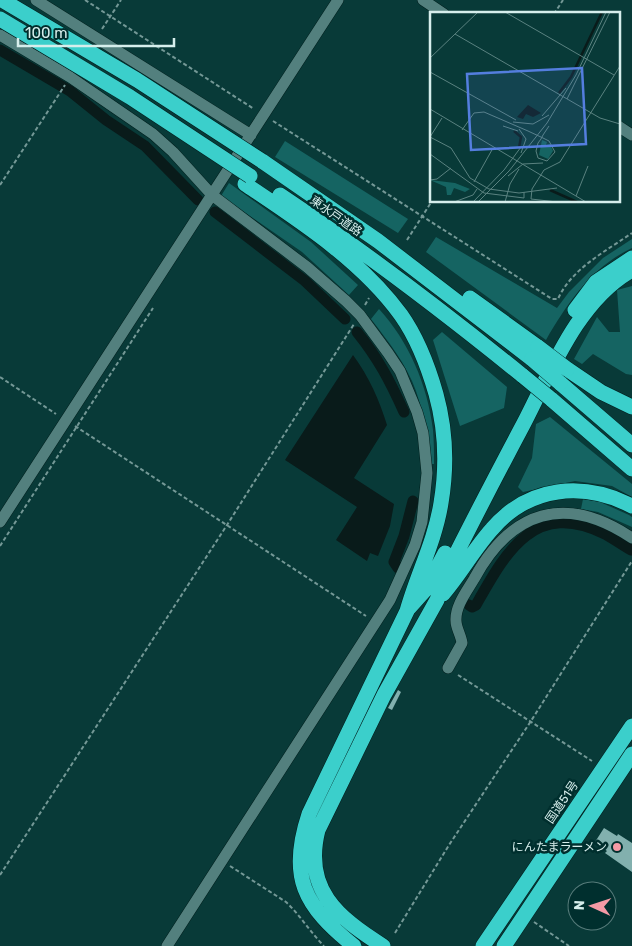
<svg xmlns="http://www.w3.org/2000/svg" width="632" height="946" font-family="Rubik,'Noto Sans JP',sans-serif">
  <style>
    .forest { fill: #156462 }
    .water { fill: #091b1a }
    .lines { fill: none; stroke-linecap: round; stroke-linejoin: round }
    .canal { stroke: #091b1a; stroke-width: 11 }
    .building { fill: #82b0ae }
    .minor-casing { stroke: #001f1e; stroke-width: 12 }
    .highway-casing { stroke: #001f1e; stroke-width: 16 }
    .path { stroke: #749896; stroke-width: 2; stroke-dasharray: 4 2.5; stroke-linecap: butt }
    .minor { stroke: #53807e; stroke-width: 11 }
    .highway { stroke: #3bcfcb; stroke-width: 15 }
    .highway-bridge-casing { stroke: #001f1e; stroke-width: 16; stroke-linecap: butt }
    .highway-bridge { stroke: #3bcfcb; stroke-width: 15 }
    .poi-dot { fill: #f49aa5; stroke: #002f2e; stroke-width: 2 }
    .labels { text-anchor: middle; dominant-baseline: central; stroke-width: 5; stroke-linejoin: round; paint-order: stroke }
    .street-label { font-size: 12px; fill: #d6eeec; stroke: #002f2e }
    .poi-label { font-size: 12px; fill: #d6eeec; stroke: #002f2e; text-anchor: end }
    .inset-river { fill: none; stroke: #091b1a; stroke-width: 2.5 }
    .inset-road { fill: none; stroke: #5a8280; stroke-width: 1 }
    .view { fill: #547ede; fill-opacity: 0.15; stroke: #547ede; stroke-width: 2.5 }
    .inset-edge { fill: none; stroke: #d6eeec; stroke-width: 2.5 }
  </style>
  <rect width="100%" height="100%" fill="#083a38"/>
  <path class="forest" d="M 285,141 L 408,219 L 398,233 L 275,157 Z
    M 229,183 L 311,242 L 358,285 L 349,295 L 302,252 L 221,196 Z
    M 436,237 L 557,308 L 569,292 L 603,258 L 632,239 L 632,248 C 592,267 568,302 546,340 L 426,252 Z
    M 632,286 L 632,375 L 626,374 L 593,354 L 582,364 L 574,359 L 597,317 L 609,332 L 620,332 L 617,290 Z
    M 379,309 C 409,342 427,384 433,430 C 434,441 434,453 434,464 L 431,464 C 428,440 424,415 416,391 C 407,365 388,341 371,319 Z
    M 442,332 L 507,387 L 504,408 L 460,426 L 433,340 Z
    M 550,417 L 632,484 L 632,497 L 612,486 L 575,481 L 523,492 L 518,487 L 532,458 L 536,424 Z
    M 583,499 L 600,502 L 629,515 L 632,517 L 632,527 L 598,512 L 581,509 Z"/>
  <path class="water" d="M 353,355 C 369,377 379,399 387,425 L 354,478 L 394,504 L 390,526 L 378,556 L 370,553 L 367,561 L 336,540 L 357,507 L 285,460 Z"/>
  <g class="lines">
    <path class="canal" d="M 0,50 L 70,91 L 106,120 L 145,146 L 198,200
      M 215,212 L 305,281 L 345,319
      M 357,332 C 378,358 390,381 404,412
      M 398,568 L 394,562 L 404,536 L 413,501
      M 469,605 L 472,607 L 476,605 C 506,552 534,499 605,534 C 614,539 622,545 631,550"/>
  </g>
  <path class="building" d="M 398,690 L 401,692 L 392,710 L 388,708 Z
    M 604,828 L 617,836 L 618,834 L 632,843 L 632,872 L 605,853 L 607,851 L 595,842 Z"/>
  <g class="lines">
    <g class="minor-casing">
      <path id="minor" d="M 36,0 L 251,135
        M 423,0 L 444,14
        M 0,35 L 70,77 L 153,134 L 173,152 L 212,195 L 307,267 L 346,301 L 360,315 L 388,353 L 400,371 L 417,412 L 423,433 L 427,473 L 422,522 L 415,545 L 390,600 L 167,946
        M 618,126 L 632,135
        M 0,522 L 338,0
        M 448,668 L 462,643 C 461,635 456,628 456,621 C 455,606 467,591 474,579 C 511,511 565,493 632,538"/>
    </g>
    <g class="highway-casing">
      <path id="highway" d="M 262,161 L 378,241 L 532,359
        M 245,184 C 300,221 361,260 401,315 C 418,339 428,366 436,394 C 446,430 447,467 441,503 C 435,541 417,575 407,611 L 309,814 C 288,877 304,906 354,946
        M 280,195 C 364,251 444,312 523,376
        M 470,298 L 538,347
        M 575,310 L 596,282 L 632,258
        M 567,369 L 601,392 L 632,407
        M 560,383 L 632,445
        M 551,399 L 632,469
        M 443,594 C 461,573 474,549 492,529 C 529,486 583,481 632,506
        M 409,608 L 426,589 L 445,553
        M 383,946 C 337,917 303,889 318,830 L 384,695 L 437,600 L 447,572 C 472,522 498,472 524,423 C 551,371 578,300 632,270
        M 483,946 L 632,726
        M 504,946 L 632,754"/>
    </g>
    <path class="path" d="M 85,0 L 254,109
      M 554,14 L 563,0
      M 102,29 L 121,0
      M 273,121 L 552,299 L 558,299 C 571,269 606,251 632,233
      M 0,185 L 65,85
      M 407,240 L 432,201
      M 365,305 L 369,298
      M 0,377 L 56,414
      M 75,426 L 366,616
      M 0,546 L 153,308
      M 458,675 L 592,761
      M 230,866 L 286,902 C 300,915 310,932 324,946
      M 0,875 L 227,525 L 354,324
      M 534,922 L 569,946
      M 395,933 L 449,845 L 531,721 L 632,561"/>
    <use href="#minor" class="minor"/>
    <use href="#highway" class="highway"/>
    <g class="highway-bridge-casing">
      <path id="highway-bridge" d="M 2,0 L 137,80 L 262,161
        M 0,19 L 130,97 L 250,176
        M 538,347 L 567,369
        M 532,359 L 560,383
        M 523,376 L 551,399"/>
    </g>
    <use href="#highway-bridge" class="highway-bridge"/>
  </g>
  <circle class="poi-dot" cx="617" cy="847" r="5"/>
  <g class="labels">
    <g class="street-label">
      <text transform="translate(336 216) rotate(35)">東水戸道路</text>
      <text transform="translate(562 802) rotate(-56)">国道51号</text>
    </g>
    <g class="poi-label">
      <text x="607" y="847">にんたまラーメン</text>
    </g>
  </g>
  <g transform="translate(430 12)">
    <rect width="190" height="190" fill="#083a38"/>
    <path d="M 112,128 L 117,130 L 116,133 L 120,132 L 123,139 L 118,147 L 109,143 ZM 0,168 L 25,171 L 40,177 L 35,180 L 24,176 L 21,183 L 17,183 L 16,175 Z" fill="#156462"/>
    <path d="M 98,93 L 111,101 L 103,105 L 96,102 L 93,107 L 87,105 Z" fill="#091b1a"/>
    <path class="inset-river" d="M 129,81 L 141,65 L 172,0M 84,119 L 91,125 L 89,136M 120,178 L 147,190"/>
    <path class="inset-road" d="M 75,0 L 184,63M 25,22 L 170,106 L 190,112M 0,46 L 48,0M 0,60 L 86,108M 137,87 L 180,0M 0,97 L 156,190M 112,104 L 136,76M 83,110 L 103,112 L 119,103M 73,114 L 88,119M 89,117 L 96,127 L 91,141M 32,118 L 44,101 L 54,100 L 98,119 L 113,126 L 119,129 L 125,140 L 117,149 L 108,146 L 106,139 L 108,131 L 111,127 L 113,123 L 119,114M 0,125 L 21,136 L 40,166 L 59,177 L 89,181 L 127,176M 0,125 L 12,106M 0,142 L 54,181 L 94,186 L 94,180M 78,164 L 93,152 L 113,151M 0,168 L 7,167 L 21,156M 44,170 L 63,136M 146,184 L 158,154M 24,190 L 43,183 L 47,177M 43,190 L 74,158 L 91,135M 48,190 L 79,159 L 117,111 L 146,63 L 176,0M 75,190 L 80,172 L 89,157M 127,190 L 101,187 L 102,177 L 114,158 L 130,150 L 190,54"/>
    <path class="view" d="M 152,56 L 156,132 L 41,138 L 37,62 Z"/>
    <rect width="190" height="190" class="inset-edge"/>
  </g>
  <g transform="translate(592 906) rotate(273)"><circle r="24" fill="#002f2e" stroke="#567b7a"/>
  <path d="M0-4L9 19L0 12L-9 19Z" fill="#f49aa5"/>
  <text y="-8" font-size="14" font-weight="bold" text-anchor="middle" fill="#d6eeec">N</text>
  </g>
  <path d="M18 38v8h156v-8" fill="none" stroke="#d6eeec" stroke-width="2.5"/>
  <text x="25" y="38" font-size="15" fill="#d6eeec" stroke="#002f2e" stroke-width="4" paint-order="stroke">100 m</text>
</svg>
